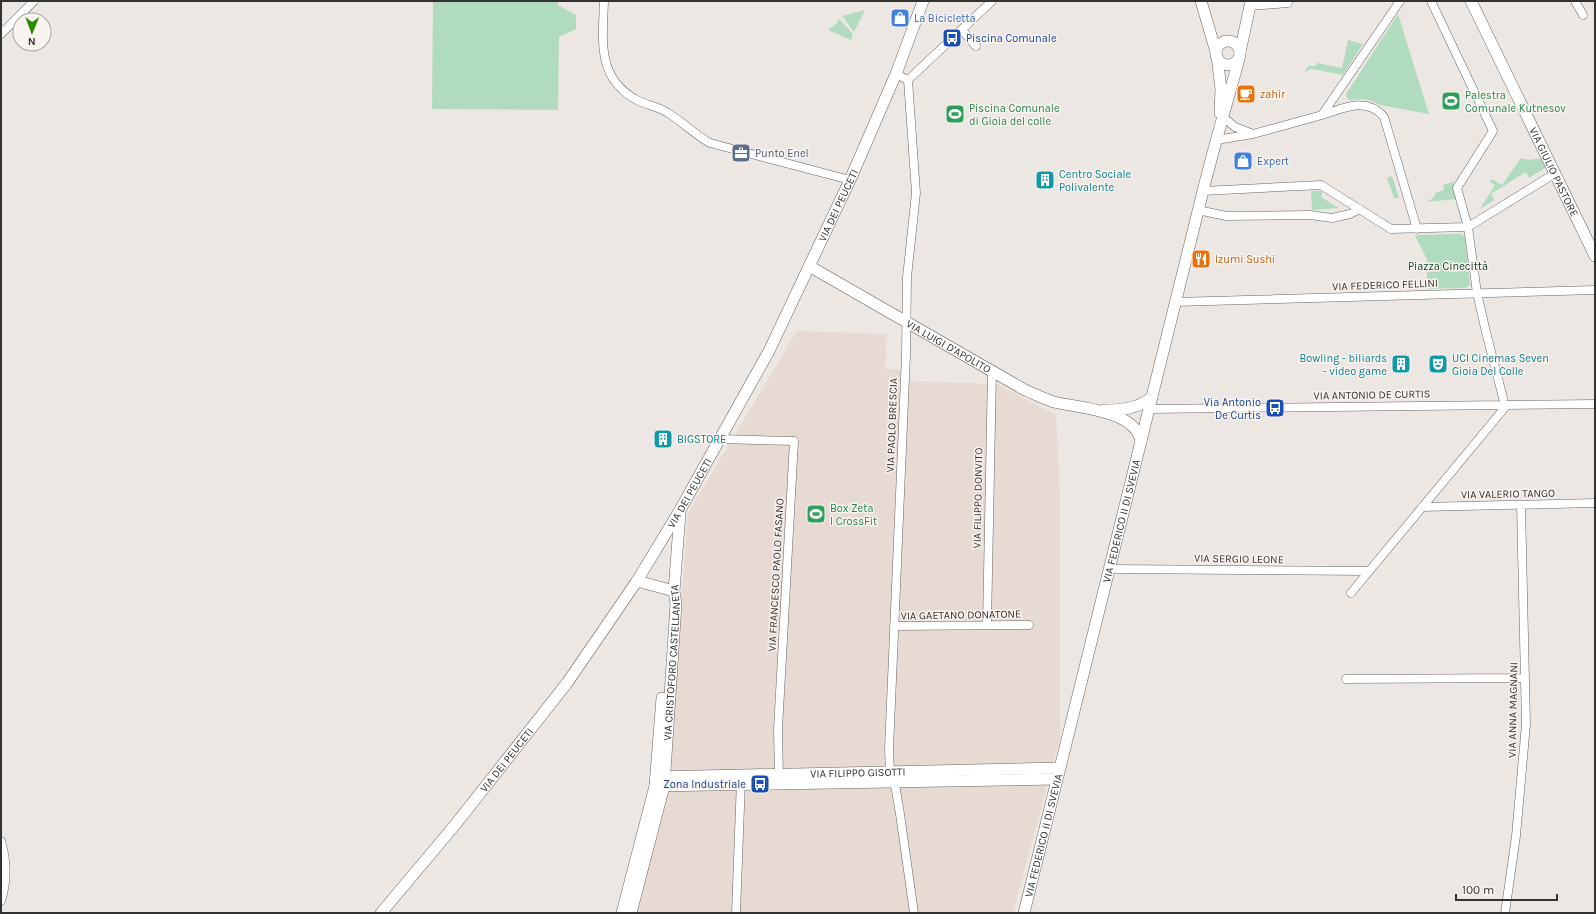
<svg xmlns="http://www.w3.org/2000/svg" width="1596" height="914" font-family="Karla,sans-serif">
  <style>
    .built { fill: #e7dad2 }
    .green { fill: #b1dbbe }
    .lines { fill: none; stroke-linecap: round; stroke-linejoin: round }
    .street-casing { stroke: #696461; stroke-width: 9 }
    .secondary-casing { stroke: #696461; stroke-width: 12 }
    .street { stroke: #fff; stroke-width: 8 }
    .secondary { stroke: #fff; stroke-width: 11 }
    .labels { text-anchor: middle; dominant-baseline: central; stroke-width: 3; stroke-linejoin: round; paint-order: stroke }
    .shop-label { font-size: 11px; fill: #366cbe; stroke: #faf4f1; text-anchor: start }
    .transit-label { font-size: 11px; fill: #164399; stroke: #faf4f1; text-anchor: end }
    .food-label { font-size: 11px; fill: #c56008; stroke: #faf4f1; text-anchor: start }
    .leisure-label { font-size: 11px; fill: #27864d; stroke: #faf4f1; text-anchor: start }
    .service-label { font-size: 11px; fill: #4e5e75; stroke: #faf4f1; text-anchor: start }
    .street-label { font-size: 11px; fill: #343230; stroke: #faf4f1 }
    .culture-label { font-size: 11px; fill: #0d838f; stroke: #faf4f1; text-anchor: start }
    .park-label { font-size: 11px; fill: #0c4124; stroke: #faf4f1 }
  </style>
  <rect width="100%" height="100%" fill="#ede7e3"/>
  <path class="built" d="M 797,331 L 887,334 L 885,369 L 909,370 L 908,381 L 997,384 L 1056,415 L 1060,495 L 1060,737 L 1013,913 L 636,913 L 669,772 L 688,513 Z"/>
  <path class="green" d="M 433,1 L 558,1 L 558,5 L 576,15 L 576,29 L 559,37 L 558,110 L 432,109 Z
    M 865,10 L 854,32 L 842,16 Z
    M 1398,14 L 1429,114 L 1380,105 L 1372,101 L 1364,99 L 1350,100 L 1347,98 L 1346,94 L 1348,91 Z
    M 839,19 L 853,34 L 851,40 L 828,30 L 836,24 Z
    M 1348,40 L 1363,44 L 1343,75 L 1313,69 L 1310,69 L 1304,73 L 1308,66 L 1316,66 L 1317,63 L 1342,68 Z
    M 1521,158 C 1530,162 1533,158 1541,159 L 1545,168 L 1529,178 L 1526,172 L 1491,194 L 1494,200 L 1480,209 L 1495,185 L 1490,182 L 1492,179 L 1502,185 Z
    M 1392,176 L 1399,198 L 1394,198 L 1387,178 Z
    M 1453,182 L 1457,199 L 1425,202 L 1432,199 L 1436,193 L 1444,190 L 1443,185 Z
    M 1311,191 L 1320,191 L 1323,192 L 1321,197 L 1339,208 L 1312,210 Z
    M 1451,234 L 1461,234 L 1465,237 L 1470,285 L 1465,288 L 1427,289 L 1427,259 L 1415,236 L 1419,235 Z"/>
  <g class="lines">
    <g class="street-casing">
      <path id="street" d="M 604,1 C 603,38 596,77 635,99 C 645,105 658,106 668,113 C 683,122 695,135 710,143 L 850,180
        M 1431,1 L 1493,131 L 1457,188 L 1468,227 L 1477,293 L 1486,332 L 1503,398
        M 1575,1 L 1583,15
        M 1250,6 L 1288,3
        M 962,30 L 976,46
        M 1,34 L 34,1
        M 896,74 L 908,80 L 992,1
        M 908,80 L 916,193 L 907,277 L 906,355 L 889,749 L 890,772 L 896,790 L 900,814 L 914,913
        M 1322,115 C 1344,108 1366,96 1384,117 L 1417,229
        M 1223,117 L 1235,127 L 1253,134 L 1322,115 L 1400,1
        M 1216,140 L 1253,134
        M 1203,191 L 1321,185 L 1391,229 L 1468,227 L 1554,174
        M 1198,210 L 1226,216 L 1310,215 L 1332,218 L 1350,214 L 1360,209
        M 1175,302 L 1595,290
        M 1149,409 L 1595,404
        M 720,439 L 794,441 L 778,729 L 779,778
        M 1422,507 L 1595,503
        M 1109,569 L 1369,571
        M 1351,593 L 1507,405
        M 987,625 L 992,371
        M 894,626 L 1029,625
        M 1346,679 L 1525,678
        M 1,841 C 7,861 7,882 1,901
        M 736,913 L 741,780
        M 1505,913 L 1516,836 L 1526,724 L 1521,505"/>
    </g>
    <g class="secondary-casing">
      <g id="secondary">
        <path d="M 1201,1 L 1216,52"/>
        <path id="s1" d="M 1471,1 L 1595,256"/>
        <circle cx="1228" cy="53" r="12"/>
        <path d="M 1240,52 L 1251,1"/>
        <path d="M 1217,56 L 1221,89 L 1220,113"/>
        <path id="s2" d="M 809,266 L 1025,390 C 1035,394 1044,399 1054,402 C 1078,408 1135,410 1141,441"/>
        <path d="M 1104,410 C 1121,410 1138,409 1152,397"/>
        <path d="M 637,581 L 674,591"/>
        <path id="s3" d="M 656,777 L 1059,768"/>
        <path d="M 655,786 L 1057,779"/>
        <path id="s4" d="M 381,913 L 455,825 L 567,683 L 637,581 L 680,510 L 769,351 L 850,180 L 896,74 L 923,1"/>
        <path d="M 622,913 L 655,786 L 662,698"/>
        <path id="s5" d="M 631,913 L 664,786 L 676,604 L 674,591 L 680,513"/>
        <path id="s6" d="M 1024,913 L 1203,191 C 1214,146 1227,103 1239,59"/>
      </g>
    </g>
    <use href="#street" class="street"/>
    <use href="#secondary" class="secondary"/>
  </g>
  <defs>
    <g id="shop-square" transform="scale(1)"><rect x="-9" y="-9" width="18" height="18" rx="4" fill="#3f7fe0" stroke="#faf4f1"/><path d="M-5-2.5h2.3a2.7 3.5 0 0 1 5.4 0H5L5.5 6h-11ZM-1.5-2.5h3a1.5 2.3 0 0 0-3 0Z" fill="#fff"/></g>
    <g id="bus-square" transform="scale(1)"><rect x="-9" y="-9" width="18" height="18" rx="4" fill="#1a4fb4" stroke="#faf4f1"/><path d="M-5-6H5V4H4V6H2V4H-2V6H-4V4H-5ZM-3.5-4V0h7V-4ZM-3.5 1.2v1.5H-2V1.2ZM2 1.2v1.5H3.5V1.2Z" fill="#fff"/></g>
    <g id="cafe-square" transform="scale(1)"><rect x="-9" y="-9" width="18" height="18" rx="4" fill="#e8710a" stroke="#faf4f1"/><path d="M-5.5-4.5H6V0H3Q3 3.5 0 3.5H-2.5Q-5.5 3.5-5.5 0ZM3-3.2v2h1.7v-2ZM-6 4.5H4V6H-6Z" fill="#fff"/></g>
    <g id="stadium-square" transform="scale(1)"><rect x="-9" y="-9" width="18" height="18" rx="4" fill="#2e9e5b" stroke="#faf4f1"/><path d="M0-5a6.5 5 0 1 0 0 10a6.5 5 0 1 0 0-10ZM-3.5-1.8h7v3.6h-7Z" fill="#fff"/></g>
    <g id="office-square" transform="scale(1)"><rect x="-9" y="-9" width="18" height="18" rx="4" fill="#5c6f8a" stroke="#faf4f1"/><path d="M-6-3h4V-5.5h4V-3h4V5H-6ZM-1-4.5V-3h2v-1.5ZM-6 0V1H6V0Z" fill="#fff"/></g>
    <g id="building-square" transform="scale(1)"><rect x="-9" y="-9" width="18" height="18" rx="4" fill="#0f9aa8" stroke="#faf4f1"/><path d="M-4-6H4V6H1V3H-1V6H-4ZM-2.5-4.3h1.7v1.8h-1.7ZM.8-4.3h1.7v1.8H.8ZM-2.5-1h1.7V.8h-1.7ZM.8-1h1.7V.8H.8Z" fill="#fff"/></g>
    <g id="restaurant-square" transform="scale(1)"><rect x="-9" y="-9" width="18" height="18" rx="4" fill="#e8710a" stroke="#faf4f1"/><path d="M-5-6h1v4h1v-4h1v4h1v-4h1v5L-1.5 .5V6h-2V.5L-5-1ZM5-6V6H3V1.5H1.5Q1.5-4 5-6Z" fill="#fff"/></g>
    <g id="theatre-square" transform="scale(1)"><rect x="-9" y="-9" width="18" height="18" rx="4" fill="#0f9aa8" stroke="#faf4f1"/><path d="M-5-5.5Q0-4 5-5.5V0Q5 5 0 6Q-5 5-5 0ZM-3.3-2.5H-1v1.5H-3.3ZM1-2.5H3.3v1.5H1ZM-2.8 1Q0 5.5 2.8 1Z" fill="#fff"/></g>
  </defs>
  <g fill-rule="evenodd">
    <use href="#shop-square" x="900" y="18"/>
    <use href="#bus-square" x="952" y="38"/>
    <use href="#cafe-square" x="1246" y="94"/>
    <use href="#stadium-square" x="1451" y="101"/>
    <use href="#stadium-square" x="955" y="114"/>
    <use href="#office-square" x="741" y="153"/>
    <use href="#shop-square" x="1243" y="161"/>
    <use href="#building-square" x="1045" y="180"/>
    <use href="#restaurant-square" x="1201" y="259"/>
    <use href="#building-square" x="1401" y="364"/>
    <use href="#theatre-square" x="1438" y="364"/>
    <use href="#bus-square" x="1275" y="408"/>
    <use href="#building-square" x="663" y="439"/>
    <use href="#stadium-square" x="816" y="514"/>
    <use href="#bus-square" x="760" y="784"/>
  </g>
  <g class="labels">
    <g class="shop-label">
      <text x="914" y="18">La Bicicletta</text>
      <text x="1257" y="161">Expert</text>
    </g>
    <g class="transit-label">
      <text x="966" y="38" text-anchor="start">Piscina Comunale</text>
      <text x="1261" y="402">Via Antonio<tspan x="1261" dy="13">De Curtis</tspan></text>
      <text x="746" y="784">Zona Industriale</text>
    </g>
    <g class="food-label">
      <text x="1260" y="94">zahir</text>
      <text x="1215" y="259">Izumi Sushi</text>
    </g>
    <g class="leisure-label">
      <text x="1465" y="95">Palestra<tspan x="1465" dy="13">Comunale Kutnesov</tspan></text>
      <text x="969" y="108">Piscina Comunale<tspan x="969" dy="13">di Gioia del colle</tspan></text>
      <text x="830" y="508">Box Zeta<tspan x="830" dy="13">I CrossFit</tspan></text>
    </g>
    <g class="service-label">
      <text x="755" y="153">Punto Enel</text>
    </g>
    <g class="street-label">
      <text stroke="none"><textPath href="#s1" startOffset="190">VIA GIULIO PASTORE</textPath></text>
      <text stroke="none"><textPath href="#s4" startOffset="846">VIA DEI PEUCETI</textPath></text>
      <text transform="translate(1385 285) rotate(-2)">VIA FEDERICO FELLINI</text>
      <text stroke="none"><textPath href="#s2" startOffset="161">VIA LUIGI D'APOLITO</textPath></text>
      <text transform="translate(1372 395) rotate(-1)">VIA ANTONIO DE CURTIS</text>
      <text transform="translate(892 425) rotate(-88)">VIA PAOLO BRESCIA</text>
      <text stroke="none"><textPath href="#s4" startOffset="522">VIA DEI PEUCETI</textPath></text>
      <text transform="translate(1508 494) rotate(-1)">VIA VALERIO TANGO</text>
      <text transform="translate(978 498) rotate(-89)">VIA FILIPPO DONVITO</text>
      <text stroke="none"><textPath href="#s6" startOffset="404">VIA FEDERICO II DI SVEVIA</textPath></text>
      <text transform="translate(1239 559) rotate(1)">VIA SERGIO LEONE</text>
      <text transform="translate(776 575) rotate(-87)">VIA FRANCESCO PAOLO FASANO</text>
      <text transform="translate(961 615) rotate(-1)">VIA GAETANO DONATONE</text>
      <text stroke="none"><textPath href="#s5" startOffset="255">VIA CRISTOFORO CASTELLANETA</textPath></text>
      <text transform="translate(1513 710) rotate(-89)">VIA ANNA MAGNANI</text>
      <text stroke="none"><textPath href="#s4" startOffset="198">VIA DEI PEUCETI</textPath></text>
      <text stroke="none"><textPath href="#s3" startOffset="202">VIA FILIPPO GISOTTI</textPath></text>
      <text stroke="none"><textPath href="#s6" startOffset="80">VIA FEDERICO II DI SVEVIA</textPath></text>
    </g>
    <g class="culture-label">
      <text x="1059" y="174">Centro Sociale<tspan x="1059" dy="13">Polivalente</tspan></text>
      <text x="1387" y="358" text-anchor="end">Bowling - biliards<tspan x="1387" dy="13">- video game</tspan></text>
      <text x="1452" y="358">UCI Cinemas Seven<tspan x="1452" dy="13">Gioia Del Colle</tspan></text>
      <text x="677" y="439">BIGSTORE</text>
    </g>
    <g class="park-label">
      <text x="1448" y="266">Piazza Cinecittà</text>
    </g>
  </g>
  <rect width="1596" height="914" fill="none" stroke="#343230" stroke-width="4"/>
  <g transform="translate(32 32) rotate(181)"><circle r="19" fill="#faf4f1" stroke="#aba6a4"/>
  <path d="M0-3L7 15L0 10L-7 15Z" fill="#2a8c01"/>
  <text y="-6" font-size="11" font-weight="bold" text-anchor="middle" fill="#343230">N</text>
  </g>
  <path d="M1456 894v6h101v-6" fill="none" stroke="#343230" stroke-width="2"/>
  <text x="1462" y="894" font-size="12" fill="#343230" stroke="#faf4f1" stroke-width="3" paint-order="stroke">100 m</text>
</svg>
